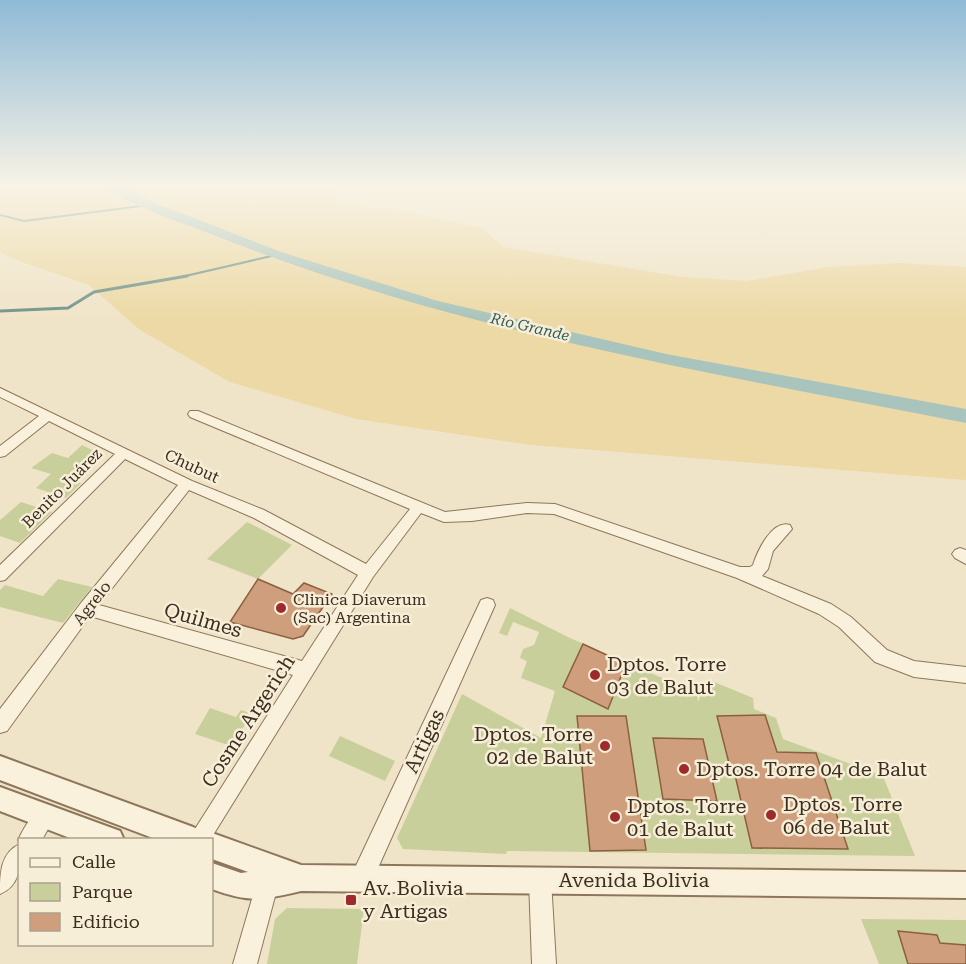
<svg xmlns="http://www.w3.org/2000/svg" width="966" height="964" font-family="'Roboto Serif',serif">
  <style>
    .green { fill: #c9cf9b }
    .sand { fill: #ecd9a5 }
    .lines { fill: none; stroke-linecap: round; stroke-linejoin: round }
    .stream-far1 { stroke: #6f938a; stroke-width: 2 }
    .stream { stroke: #6f938a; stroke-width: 3 }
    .river { fill: #a9c4bc; fill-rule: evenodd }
    .building { fill: #cf9f7d; stroke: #8d5f41; stroke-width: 1.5 }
    .minor-casing { stroke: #8d765c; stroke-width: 2 }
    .tertiary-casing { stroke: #8d765c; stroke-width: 4 }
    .minor { fill: #faf1dc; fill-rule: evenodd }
    .tertiary { fill: #faf1dc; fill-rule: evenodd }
    .poi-dot { fill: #9e2a2b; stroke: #f7eed8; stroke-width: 2 }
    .labels { text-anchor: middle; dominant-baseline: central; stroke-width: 5; stroke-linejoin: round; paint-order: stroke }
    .far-water-label { font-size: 15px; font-style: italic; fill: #2f5d5a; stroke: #f7eed8 }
    .street-label { font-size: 16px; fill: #3d2e20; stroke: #f7eed8 }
    .poi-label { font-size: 16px; fill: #3d2e20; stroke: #f7eed8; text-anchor: start }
    .near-street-label { font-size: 20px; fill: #3d2e20; stroke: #f7eed8 }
    .near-poi-label { font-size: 20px; fill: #3d2e20; stroke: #f7eed8; text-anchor: start }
  </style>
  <rect width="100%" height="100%" fill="#f0e4c8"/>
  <path class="green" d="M 82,445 L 98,453 L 70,479 L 81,483 L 66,498 L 36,488 L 51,474 L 31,468 L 52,453 L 68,458 Z
    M 21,502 L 52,512 L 20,543 L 0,536 L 0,520 Z
    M 247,522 L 292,545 L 258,579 L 207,559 Z
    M 58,579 L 92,587 L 63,623 L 0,607 L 0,590 L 5,585 L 43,596 Z
    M 510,608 L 570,638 L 697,693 L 698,702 L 707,679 L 753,698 L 754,709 L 776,718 L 783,739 L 883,776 L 915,856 L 507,851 L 506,854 L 403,849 L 397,838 L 462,694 L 541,738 L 555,691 L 521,678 L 527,661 L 520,658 L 523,649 L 534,645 L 539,632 L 513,622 L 507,636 L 499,633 Z
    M 210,708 L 236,717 L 241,710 L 252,714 L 231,746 L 195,734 Z
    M 340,736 L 395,761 L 385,781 L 329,756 Z
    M 287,908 L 364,909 L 357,964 L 267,964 L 275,919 Z
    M 861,919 L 966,920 L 966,964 L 879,964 Z"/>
  <path class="sand" d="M 0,185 L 333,185 L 336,198 L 356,206 L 402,211 L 481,228 L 504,247 L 682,277 L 747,281 L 828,267 L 900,263 L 966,267 L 966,480 L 531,445 L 356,419 L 230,382 L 140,330 L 89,285 L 13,259 L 0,252 Z"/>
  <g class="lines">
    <path class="stream-far1" d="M 0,215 L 24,221 L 149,205
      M 181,277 L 276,255"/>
    <path class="stream" d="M 0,311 L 68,308 L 94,292 L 187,276"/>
    <path class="river" d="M 104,185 L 119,185 L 153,202 L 281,252 L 438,301 L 666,354 L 966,409 L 966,423 C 711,373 453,331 211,234 C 185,224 121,203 104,185 Z"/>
  </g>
  <path class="building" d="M 258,579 L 293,594 L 304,583 L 332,594 L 303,636 L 293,639 L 230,622 Z
    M 583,644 L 626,664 L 608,709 L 563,687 Z
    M 765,715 L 777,752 L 816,753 L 848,849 L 752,848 L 735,775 L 732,775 L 717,716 Z
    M 577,716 L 626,716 L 646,850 L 590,851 Z
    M 653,738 L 703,739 L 717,801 L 663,799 Z
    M 898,931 L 937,935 L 940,943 L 966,945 L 966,964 L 908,964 Z"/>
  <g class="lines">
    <g class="minor-casing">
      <path id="minor" d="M 0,388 L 192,481 L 264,510 L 366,564 L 410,509 L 190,417 L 188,414 L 190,411 L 198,411 L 445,512 L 527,503 L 555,504 L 740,567 L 750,567 L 753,565 C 757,552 772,519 790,525 L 792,529 L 773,551 L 768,569 L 762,576 L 831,604 L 851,617 L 887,650 L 914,661 L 966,667 L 966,683 L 914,677 L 875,662 L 839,627 L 819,614 L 737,578 L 554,514 L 527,513 L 472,521 L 444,522 L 421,513 L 373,577 L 210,840 L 188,840 L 293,675 L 90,616 L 7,731 L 0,733 L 0,709 L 81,603 L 178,485 L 125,459 L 5,580 L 0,581 L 0,565 L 115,454 L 49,421 L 5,456 L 0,457 L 0,446 L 39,416 L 0,397 ZM 189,490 L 254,518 L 358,575 L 302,661 L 99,605 Z
        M 960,548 L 966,550 L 966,564 L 955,558 L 952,554 L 955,550 Z
        M 487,598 L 493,600 L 495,605 L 370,886 L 362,889 L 354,886 L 351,878 L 354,870 L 481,600 Z
        M 45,806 L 52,809 L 55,816 L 42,840 L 20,840 L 20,843 L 18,840 C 24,828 33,811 45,806 Z
        M 20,844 C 20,863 22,885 0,894 C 0,874 0,853 20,844 Z
        M 540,869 L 548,872 L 551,880 L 556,964 L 532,964 L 529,880 L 532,872 Z
        M 267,874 L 275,877 L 278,885 L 257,964 L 233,964 L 256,885 L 259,877 Z"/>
    </g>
    <g class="tertiary-casing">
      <path id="tertiary" d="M 0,756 L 193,827 L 202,831 L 204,836 L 212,833 L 301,865 L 966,872 L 966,898 L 301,891 C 262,900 250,903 212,889 L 212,863 L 241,873 L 248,872 L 212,859 L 212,840 L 158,840 L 0,780 Z
        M 0,787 L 120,831 L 124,840 L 75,840 L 0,811 Z"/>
    </g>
    <use href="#minor" class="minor"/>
    <use href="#tertiary" class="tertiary"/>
  </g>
  <linearGradient id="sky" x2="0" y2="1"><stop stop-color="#8fbad6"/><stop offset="0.58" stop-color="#f8f3e6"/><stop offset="1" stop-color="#f8f3e6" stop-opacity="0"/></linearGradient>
  <rect width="966" height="320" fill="url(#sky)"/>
  <g class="poi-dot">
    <circle cx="281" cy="608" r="6"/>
    <circle cx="595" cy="675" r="6"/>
    <circle cx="605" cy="746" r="6"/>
    <circle cx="684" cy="769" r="6"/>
    <circle cx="771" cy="815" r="6"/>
    <circle cx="615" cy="817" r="6"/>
    <rect x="345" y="894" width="12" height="12" rx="3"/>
  </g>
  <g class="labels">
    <g class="far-water-label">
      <text transform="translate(530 327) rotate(13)">Río Grande</text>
    </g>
    <g class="street-label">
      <text transform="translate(192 466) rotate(25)">Chubut</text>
      <text transform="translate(62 488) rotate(-45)">Benito Juárez</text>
      <text transform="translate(92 603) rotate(-52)">Agrelo</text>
    </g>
    <g class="poi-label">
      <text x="293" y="599">Clinica Diaverum<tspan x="293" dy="18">(Sac) Argentina</tspan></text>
    </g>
    <g class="near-street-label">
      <text transform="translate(203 620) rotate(16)">Quilmes</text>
      <text transform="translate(248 721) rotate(-57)">Cosme Argerich</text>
      <text transform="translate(424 741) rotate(-65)">Artigas</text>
      <text x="634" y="880">Avenida Bolivia</text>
    </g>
    <g class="near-poi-label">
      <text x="607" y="664">Dptos. Torre<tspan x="607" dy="23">03 de Balut</tspan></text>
      <text x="593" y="734" text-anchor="end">Dptos. Torre<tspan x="593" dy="23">02 de Balut</tspan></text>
      <text x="696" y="769">Dptos. Torre 04 de Balut</text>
      <text x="783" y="804">Dptos. Torre<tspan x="783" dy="23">06 de Balut</tspan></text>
      <text x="627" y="806">Dptos. Torre<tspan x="627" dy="23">01 de Balut</tspan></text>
      <text x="363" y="888">Av. Bolivia<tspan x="363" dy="23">y Artigas</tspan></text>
    </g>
  </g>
  <rect x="18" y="838" width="195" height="108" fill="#f7eed8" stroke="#ada18e" stroke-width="1.5"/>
  <rect x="30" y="858" width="30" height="9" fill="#faf1dc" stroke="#ada18e" stroke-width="1.5"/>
  <text x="72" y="868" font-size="18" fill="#3d2e20">Calle</text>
  <rect x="30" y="883" width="30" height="18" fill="#c9cf9b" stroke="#ada18e" stroke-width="1.5"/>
  <text x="72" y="898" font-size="18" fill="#3d2e20">Parque</text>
  <rect x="30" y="913" width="30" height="18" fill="#cf9f7d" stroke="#ada18e" stroke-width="1.5"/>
  <text x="72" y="928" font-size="18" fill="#3d2e20">Edificio</text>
</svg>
